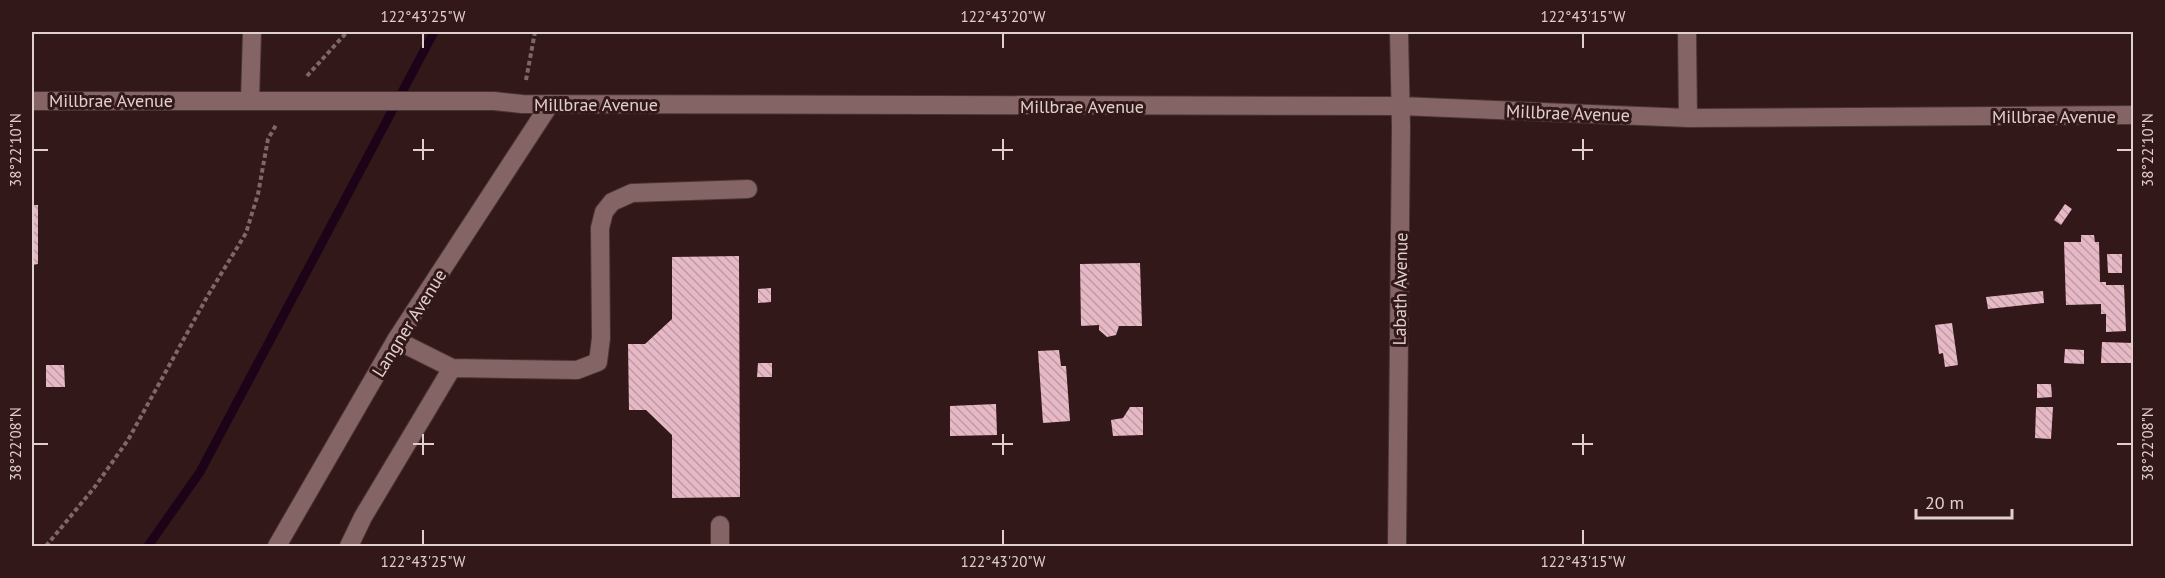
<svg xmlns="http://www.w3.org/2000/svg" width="2165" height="578" font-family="'PT Sans',sans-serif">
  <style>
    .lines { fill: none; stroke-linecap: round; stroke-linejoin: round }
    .stream { stroke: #1c0317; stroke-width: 9 }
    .building { fill: url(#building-back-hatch) }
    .minor-casing { stroke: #483434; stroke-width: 20 }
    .path { stroke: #7e6767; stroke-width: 4; stroke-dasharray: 4.5 3; stroke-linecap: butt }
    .minor { stroke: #846464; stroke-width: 18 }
    .ticks { fill: none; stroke: #e1cfce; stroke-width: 2 }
    .labels { text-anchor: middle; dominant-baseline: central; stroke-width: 6; stroke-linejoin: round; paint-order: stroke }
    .street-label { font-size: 18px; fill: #e1cfce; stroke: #321818 }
    .neatline { fill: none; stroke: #e1cfce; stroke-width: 2 }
    .ticks-label { font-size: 15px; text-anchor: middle; fill: #e1cfce }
  </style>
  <defs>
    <pattern id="building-back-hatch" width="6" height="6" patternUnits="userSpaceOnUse" patternTransform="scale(1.5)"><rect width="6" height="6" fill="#e7b9c7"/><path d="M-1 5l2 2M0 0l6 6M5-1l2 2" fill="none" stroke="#be9aa5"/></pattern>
  </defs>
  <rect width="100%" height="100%" fill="#321818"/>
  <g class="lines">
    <path class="stream" d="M 148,546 L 200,472 L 434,32"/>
  </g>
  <path class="building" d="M 2065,204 L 2072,209 L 2061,225 L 2054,220 Z
    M 32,205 L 38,205 L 38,264 L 32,265 Z
    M 2131,218 L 2134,218 L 2134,250 L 2131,250 Z
    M 2081,235 L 2094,235 L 2095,242 L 2099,242 L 2100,282 L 2106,282 L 2106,285 L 2124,285 L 2126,331 L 2106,332 L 2106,314 L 2101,314 L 2101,304 L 2066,305 L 2064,242 L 2081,242 Z
    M 2107,254 L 2122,254 L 2122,273 L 2108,273 Z
    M 739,256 L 740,497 L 672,498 L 672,435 L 646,410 L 629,410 L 628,344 L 645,344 L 672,319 L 672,257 Z
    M 1140,263 L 1142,326 L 1119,326 L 1116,335 L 1107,337 L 1099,330 L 1099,325 L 1081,326 L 1080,264 Z
    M 771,288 L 771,302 L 758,303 L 758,289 Z
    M 2043,291 L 2044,303 L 1988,309 L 1986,297 Z
    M 1952,323 L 1958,365 L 1945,367 L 1943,353 L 1939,354 L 1935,325 Z
    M 2102,342 L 2134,343 L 2134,363 L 2101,363 Z
    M 2065,349 L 2084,350 L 2084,364 L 2064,363 Z
    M 1059,350 L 1061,366 L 1066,366 L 1070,421 L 1043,423 L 1038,351 Z
    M 758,363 L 772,363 L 772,377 L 757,377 Z
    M 46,365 L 64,365 L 65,387 L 46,387 Z
    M 2037,384 L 2051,384 L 2052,397 L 2037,398 Z
    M 996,404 L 997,435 L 950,436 L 950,406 Z
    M 1130,407 L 1143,407 L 1143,435 L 1113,436 L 1111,420 L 1123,418 Z
    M 2036,407 L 2053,407 L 2051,439 L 2035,438 Z"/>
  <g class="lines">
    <g class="minor-casing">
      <path id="minor" d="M 1687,32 L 1688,118
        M 250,100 L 252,32
        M 32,101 L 494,101 L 522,104 L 1401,106 L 1688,118 L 2134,115
        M 396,340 L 452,368 L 577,370 L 598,362 L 601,338 L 600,228 L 604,212 L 612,202 L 632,193 L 748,189
        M 720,525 L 720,546
        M 277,546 L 396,340 L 550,104
        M 349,546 L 363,517 L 452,368
        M 1397,546 L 1401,127 L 1399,32"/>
    </g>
    <path class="path" d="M 307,76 L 347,32
      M 526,80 L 535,32
      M 46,546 L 94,488 L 128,440 L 207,297 L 246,233 L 258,194 L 268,139 L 276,125"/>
    <use href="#minor" class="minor"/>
  </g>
  <path class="ticks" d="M 423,33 L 423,48M 1003,33 L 1003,48M 1583,33 L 1583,48M 423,139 L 423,160M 1003,139 L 1003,160M 1583,139 L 1583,160M 33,150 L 48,150M 413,150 L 434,150M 992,150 L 1013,150M 1572,150 L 1593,150M 2117,150 L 2132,150M 423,434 L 423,455M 1003,434 L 1003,455M 1583,434 L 1583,455M 33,444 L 48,444M 413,444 L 434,444M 992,444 L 1013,444M 1572,444 L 1593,444M 2117,444 L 2132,444M 423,530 L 423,545M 1003,530 L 1003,545M 1583,530 L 1583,545"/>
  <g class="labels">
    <g class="street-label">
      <text x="111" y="100">Millbrae Avenue</text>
      <text x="596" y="104">Millbrae Avenue</text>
      <text x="1082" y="106">Millbrae Avenue</text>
      <text transform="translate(1568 113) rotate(2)">Millbrae Avenue</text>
      <text x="2054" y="116">Millbrae Avenue</text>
      <text transform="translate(1400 289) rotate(-89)">Labath Avenue</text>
      <text transform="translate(409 323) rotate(-58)">Langner Avenue</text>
    </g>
  </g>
  <rect width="2165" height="578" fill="none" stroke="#321818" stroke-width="66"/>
  <path d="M1916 509v9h96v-9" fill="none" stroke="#e1cfce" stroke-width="3"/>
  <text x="1925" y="509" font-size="18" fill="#e1cfce" stroke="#321818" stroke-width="4.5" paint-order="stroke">20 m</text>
  <rect x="33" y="33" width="2099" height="512" class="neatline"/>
  <g class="ticks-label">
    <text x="423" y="22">122°43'25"W</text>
    <text x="1003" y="22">122°43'20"W</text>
    <text x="1583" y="22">122°43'15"W</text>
    <text transform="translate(16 150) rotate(-90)" y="5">38°22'10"N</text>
    <text transform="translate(2148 150) rotate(-90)" y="5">38°22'10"N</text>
    <text transform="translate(16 444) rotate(-90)" y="5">38°22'08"N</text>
    <text transform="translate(2148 444) rotate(-90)" y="5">38°22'08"N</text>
    <text x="423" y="567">122°43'25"W</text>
    <text x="1003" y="567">122°43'20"W</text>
    <text x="1583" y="567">122°43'15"W</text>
  </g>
</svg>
